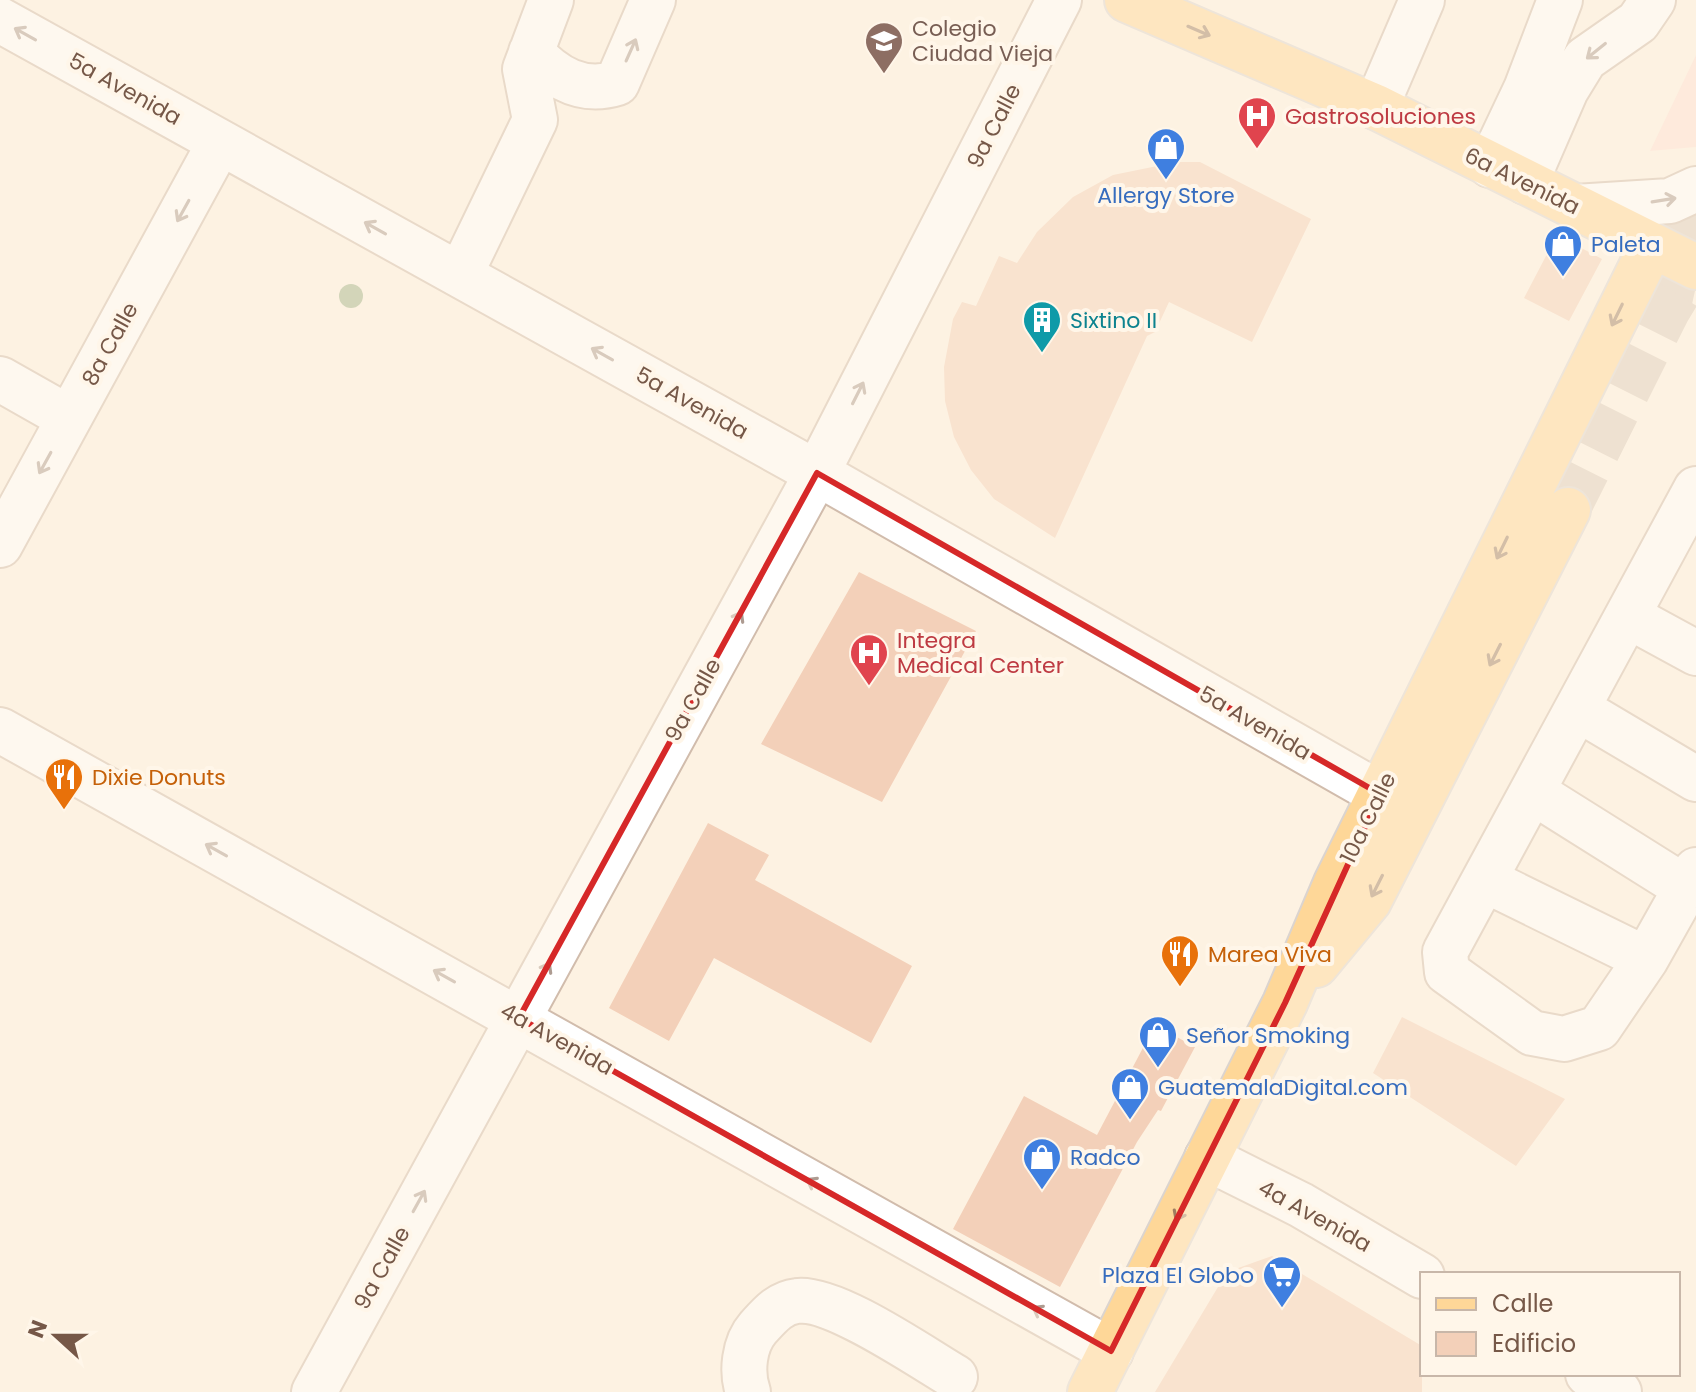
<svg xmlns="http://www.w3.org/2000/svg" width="1696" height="1392" font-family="Poppins,sans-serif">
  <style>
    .commercial { fill: #fee1d6 }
    .building { fill: #f3d0b9 }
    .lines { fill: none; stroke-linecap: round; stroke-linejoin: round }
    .minor-tunnel { stroke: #dbccbc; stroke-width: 44; stroke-dasharray: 44 22; stroke-linecap: butt }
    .major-tunnel { stroke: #dbccbc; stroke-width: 44; stroke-dasharray: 44 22; stroke-linecap: butt }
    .minor-casing { stroke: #d1bcac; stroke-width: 48 }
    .major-casing { stroke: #dbd4cf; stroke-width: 48 }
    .minor { stroke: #fff; stroke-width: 44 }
    .major { stroke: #fed798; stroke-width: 44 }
    .tree { fill: #9fb188 }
    .oneway { stroke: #9f7e60 }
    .oneway2 { stroke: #ad9b91 }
    .marked { fill: none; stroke: #d62828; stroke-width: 6; stroke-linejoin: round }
    .labels { text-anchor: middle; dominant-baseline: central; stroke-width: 8; stroke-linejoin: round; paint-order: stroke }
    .education-label { font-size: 22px; fill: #785e54; stroke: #fff6e9; text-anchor: start }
    .street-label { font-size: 22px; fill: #765848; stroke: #fff6e9 }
    .health-label { font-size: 22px; fill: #be3a42; stroke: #fff6e9; text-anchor: start }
    .shop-label { font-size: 22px; fill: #366cbe; stroke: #fff6e9; text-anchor: start }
    .culture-label { font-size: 22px; fill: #0d838f; stroke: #fff6e9; text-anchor: start }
    .food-label { font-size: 22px; fill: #c56008; stroke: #fff6e9; text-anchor: start }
  </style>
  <rect width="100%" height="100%" fill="#fdf2e2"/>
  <path class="commercial" d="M 1696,55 L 1696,147 L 1650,151 Z"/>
  <path class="building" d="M 1177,162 L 1200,162 L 1311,219 L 1252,342 L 1169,302 L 1155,332 L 1147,336 L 1055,538 L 994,499 L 971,470 L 954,437 L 945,401 L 944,367 L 953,319 L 962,302 L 976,306 L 999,256 L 1017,263 L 1037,232 L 1073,197 L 1113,175 Z
    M 1557,235 L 1602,259 L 1569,321 L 1524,298 Z
    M 859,572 L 976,631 L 882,802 L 761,744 Z
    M 708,823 L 769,855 L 755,880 L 912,966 L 871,1043 L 714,958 L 669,1041 L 609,1008 Z
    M 1402,1017 L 1565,1099 L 1516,1166 L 1373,1073 Z
    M 1155,1025 L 1195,1047 L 1161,1111 L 1158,1110 L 1137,1142 L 1060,1287 L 953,1229 L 1024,1096 L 1097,1135 Z
    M 1272,1256 L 1422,1346 L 1422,1392 L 1155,1392 L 1227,1272 Z"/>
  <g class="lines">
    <path class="minor-tunnel" d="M 1668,311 L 1696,184"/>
    <path class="major-tunnel" d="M 1568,510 L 1668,311 L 1696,265"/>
    <g class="minor-casing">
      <path id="minor" d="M 0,20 L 817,473 L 1380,794
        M 531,52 C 555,78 582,94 617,83 L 653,0
        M 1376,107 L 1422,0
        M 1490,165 L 1526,89 L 1560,0
        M 1526,182 L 1566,90 L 1585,59 L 1638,22 L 1653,0
        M 1575,207 L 1670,201 L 1696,189
        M 460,275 L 535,120 L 525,69 L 551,0
        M 0,379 L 69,418
        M 1696,489 L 1445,952 L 1447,972 L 1532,1033 L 1564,1039 L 1599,1028 L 1646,959 L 1696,870
        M 0,545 L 220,142
        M 1628,616 L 1696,653
        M 1578,709 L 1696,779
        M 0,730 L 1111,1351
        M 1533,792 L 1686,888
        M 1485,880 L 1646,959
        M 1207,1158 L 1301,1205 L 1422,1276
        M 1588,1374 L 1619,1392
        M 314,1392 L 817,473 L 1059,0
        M 748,1392 C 741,1372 744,1344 758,1328 C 769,1316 779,1303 797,1301 C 833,1296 921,1357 955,1377"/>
    </g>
    <g class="major-casing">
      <path id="major" d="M 1127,0 L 1376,107 L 1696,267
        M 1316,965 L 1369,901 L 1568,510
        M 1090,1392 L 1285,1003 L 1336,883 L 1652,245"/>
    </g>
    <use href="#minor" class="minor"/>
    <use href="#major" class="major"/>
  </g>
  <circle class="tree" cx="351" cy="296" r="12"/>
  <defs><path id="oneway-shaft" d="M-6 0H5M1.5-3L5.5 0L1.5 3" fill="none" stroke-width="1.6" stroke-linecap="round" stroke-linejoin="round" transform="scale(2)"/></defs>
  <g class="oneway">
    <use href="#oneway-shaft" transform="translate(1199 31) rotate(23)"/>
    <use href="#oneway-shaft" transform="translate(1617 315) rotate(116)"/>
    <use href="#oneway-shaft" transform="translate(1502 548) rotate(116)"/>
    <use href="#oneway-shaft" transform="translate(1495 655) rotate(117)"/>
    <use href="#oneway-shaft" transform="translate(1377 886) rotate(117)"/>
    <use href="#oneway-shaft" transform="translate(1181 1210) rotate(116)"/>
  </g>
  <g class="oneway2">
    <use href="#oneway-shaft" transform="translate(25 34) rotate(-151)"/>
    <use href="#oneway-shaft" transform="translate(631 50) rotate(-66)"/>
    <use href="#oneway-shaft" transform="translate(1596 51) rotate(141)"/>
    <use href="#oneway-shaft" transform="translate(1664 200) rotate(-9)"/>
    <use href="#oneway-shaft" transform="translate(183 211) rotate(119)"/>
    <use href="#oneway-shaft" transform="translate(375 228) rotate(-151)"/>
    <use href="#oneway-shaft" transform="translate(602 354) rotate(-151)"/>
    <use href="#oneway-shaft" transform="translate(858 393) rotate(-63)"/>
    <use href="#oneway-shaft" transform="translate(45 463) rotate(119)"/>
    <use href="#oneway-shaft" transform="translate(736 622) rotate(-61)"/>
    <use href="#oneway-shaft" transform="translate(216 850) rotate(-151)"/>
    <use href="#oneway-shaft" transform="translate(544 973) rotate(-61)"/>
    <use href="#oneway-shaft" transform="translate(444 976) rotate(-151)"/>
    <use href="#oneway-shaft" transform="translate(817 1185) rotate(-151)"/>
    <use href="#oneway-shaft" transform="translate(419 1201) rotate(-61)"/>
    <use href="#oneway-shaft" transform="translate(1043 1313) rotate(-151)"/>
  </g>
  <path d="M0 0H1696V1392H0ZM 817,473 L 1380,794 L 1285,1003 L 1111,1351 L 519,1018 Z" fill="#fdf2e2" fill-opacity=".55" fill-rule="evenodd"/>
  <path class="marked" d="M 817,473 L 1380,794 L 1285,1003 L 1111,1351 L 519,1018 Z"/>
  <defs>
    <g id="school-pin" transform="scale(2)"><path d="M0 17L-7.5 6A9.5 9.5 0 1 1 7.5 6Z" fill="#8d6e63" stroke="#fff6e9"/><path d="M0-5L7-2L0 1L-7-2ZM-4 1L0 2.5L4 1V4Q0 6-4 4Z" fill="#fff"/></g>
    <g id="hospital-pin" transform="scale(2)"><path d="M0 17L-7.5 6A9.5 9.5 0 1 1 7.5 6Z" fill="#e0444e" stroke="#fff6e9"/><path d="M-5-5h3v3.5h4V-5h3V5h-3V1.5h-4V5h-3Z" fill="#fff"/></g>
    <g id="shop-pin" transform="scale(2)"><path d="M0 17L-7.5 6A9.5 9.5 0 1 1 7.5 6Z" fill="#3f7fe0" stroke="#fff6e9"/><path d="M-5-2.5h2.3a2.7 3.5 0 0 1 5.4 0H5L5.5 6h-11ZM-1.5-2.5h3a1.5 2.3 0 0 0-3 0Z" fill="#fff"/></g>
    <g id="building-pin" transform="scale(2)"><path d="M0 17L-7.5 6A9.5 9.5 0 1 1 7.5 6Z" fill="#0f9aa8" stroke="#fff6e9"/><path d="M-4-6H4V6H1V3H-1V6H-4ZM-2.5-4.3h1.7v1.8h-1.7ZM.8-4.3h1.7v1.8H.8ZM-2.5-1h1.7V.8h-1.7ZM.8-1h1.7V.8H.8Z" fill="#fff"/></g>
    <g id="restaurant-pin" transform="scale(2)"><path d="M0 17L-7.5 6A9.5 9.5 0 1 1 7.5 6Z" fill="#e8710a" stroke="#fff6e9"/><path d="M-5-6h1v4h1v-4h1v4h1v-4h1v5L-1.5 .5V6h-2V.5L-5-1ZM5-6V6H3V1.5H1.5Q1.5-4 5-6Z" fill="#fff"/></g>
    <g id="supermarket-pin" transform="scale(2)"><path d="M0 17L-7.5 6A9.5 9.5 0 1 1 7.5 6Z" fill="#3f7fe0" stroke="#fff6e9"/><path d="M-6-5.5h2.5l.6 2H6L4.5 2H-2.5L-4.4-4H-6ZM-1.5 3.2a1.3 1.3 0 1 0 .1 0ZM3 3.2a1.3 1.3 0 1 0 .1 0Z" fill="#fff"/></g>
  </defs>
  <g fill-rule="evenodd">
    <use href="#school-pin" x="884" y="41"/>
    <use href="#hospital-pin" x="1257" y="116"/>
    <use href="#shop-pin" x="1166" y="147"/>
    <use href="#shop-pin" x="1563" y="244"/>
    <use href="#building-pin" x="1042" y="320"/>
    <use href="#hospital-pin" x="869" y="653"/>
    <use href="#restaurant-pin" x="64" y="777"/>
    <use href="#restaurant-pin" x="1180" y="954"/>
    <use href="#shop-pin" x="1158" y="1035"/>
    <use href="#shop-pin" x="1130" y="1087"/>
    <use href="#shop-pin" x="1042" y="1157"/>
    <use href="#supermarket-pin" x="1282" y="1275"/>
  </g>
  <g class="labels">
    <g class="education-label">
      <text x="912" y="28">Colegio<tspan x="912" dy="25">Ciudad Vieja</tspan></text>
    </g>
    <g class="street-label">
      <text transform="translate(125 89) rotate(29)">5a Avenida</text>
      <text transform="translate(994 126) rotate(-63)">9a Calle</text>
      <text transform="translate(1522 181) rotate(26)">6a Avenida</text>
      <text transform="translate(110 344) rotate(-61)">8a Calle</text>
      <text transform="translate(692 403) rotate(29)">5a Avenida</text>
      <text transform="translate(693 700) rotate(-61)">9a Calle</text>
      <text transform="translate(1255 723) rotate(30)">5a Avenida</text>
      <text transform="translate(1368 818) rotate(-64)">10a Calle</text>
      <text transform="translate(557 1039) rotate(29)">4a Avenida</text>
      <text transform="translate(1315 1216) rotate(29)">4a Avenida</text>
      <text transform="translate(382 1268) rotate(-61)">9a Calle</text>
    </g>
    <g class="health-label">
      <text x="1285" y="116">Gastrosoluciones</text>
      <text x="897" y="640">Integra<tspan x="897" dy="25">Medical Center</tspan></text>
    </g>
    <g class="shop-label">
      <text x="1166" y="195" text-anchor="middle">Allergy Store</text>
      <text x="1591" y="244">Paleta</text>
      <text x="1186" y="1035">Señor Smoking</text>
      <text x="1158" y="1087">GuatemalaDigital.com</text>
      <text x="1070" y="1157">Radco</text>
      <text x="1254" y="1275" text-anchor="end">Plaza El Globo</text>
    </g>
    <g class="culture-label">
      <text x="1070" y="320">Sixtino II</text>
    </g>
    <g class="food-label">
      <text x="92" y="777">Dixie Donuts</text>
      <text x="1208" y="954">Marea Viva</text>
    </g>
  </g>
  <rect x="1420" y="1272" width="260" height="104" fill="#fff6e9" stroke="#c8b7a9" stroke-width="2"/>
  <rect x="1436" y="1298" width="40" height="12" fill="#fed798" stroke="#c8b7a9" stroke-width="2"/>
  <text x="1492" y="1312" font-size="24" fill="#765848">Calle</text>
  <rect x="1436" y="1332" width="40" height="24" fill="#f3d0b9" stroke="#c8b7a9" stroke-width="2"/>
  <text x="1492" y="1352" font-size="24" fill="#765848">Edificio</text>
  <g transform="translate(56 1336) rotate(291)" stroke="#fff6e9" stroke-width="6" paint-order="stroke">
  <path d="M0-6L14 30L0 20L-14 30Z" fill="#765848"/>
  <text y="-12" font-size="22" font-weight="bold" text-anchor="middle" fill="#765848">N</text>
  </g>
</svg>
